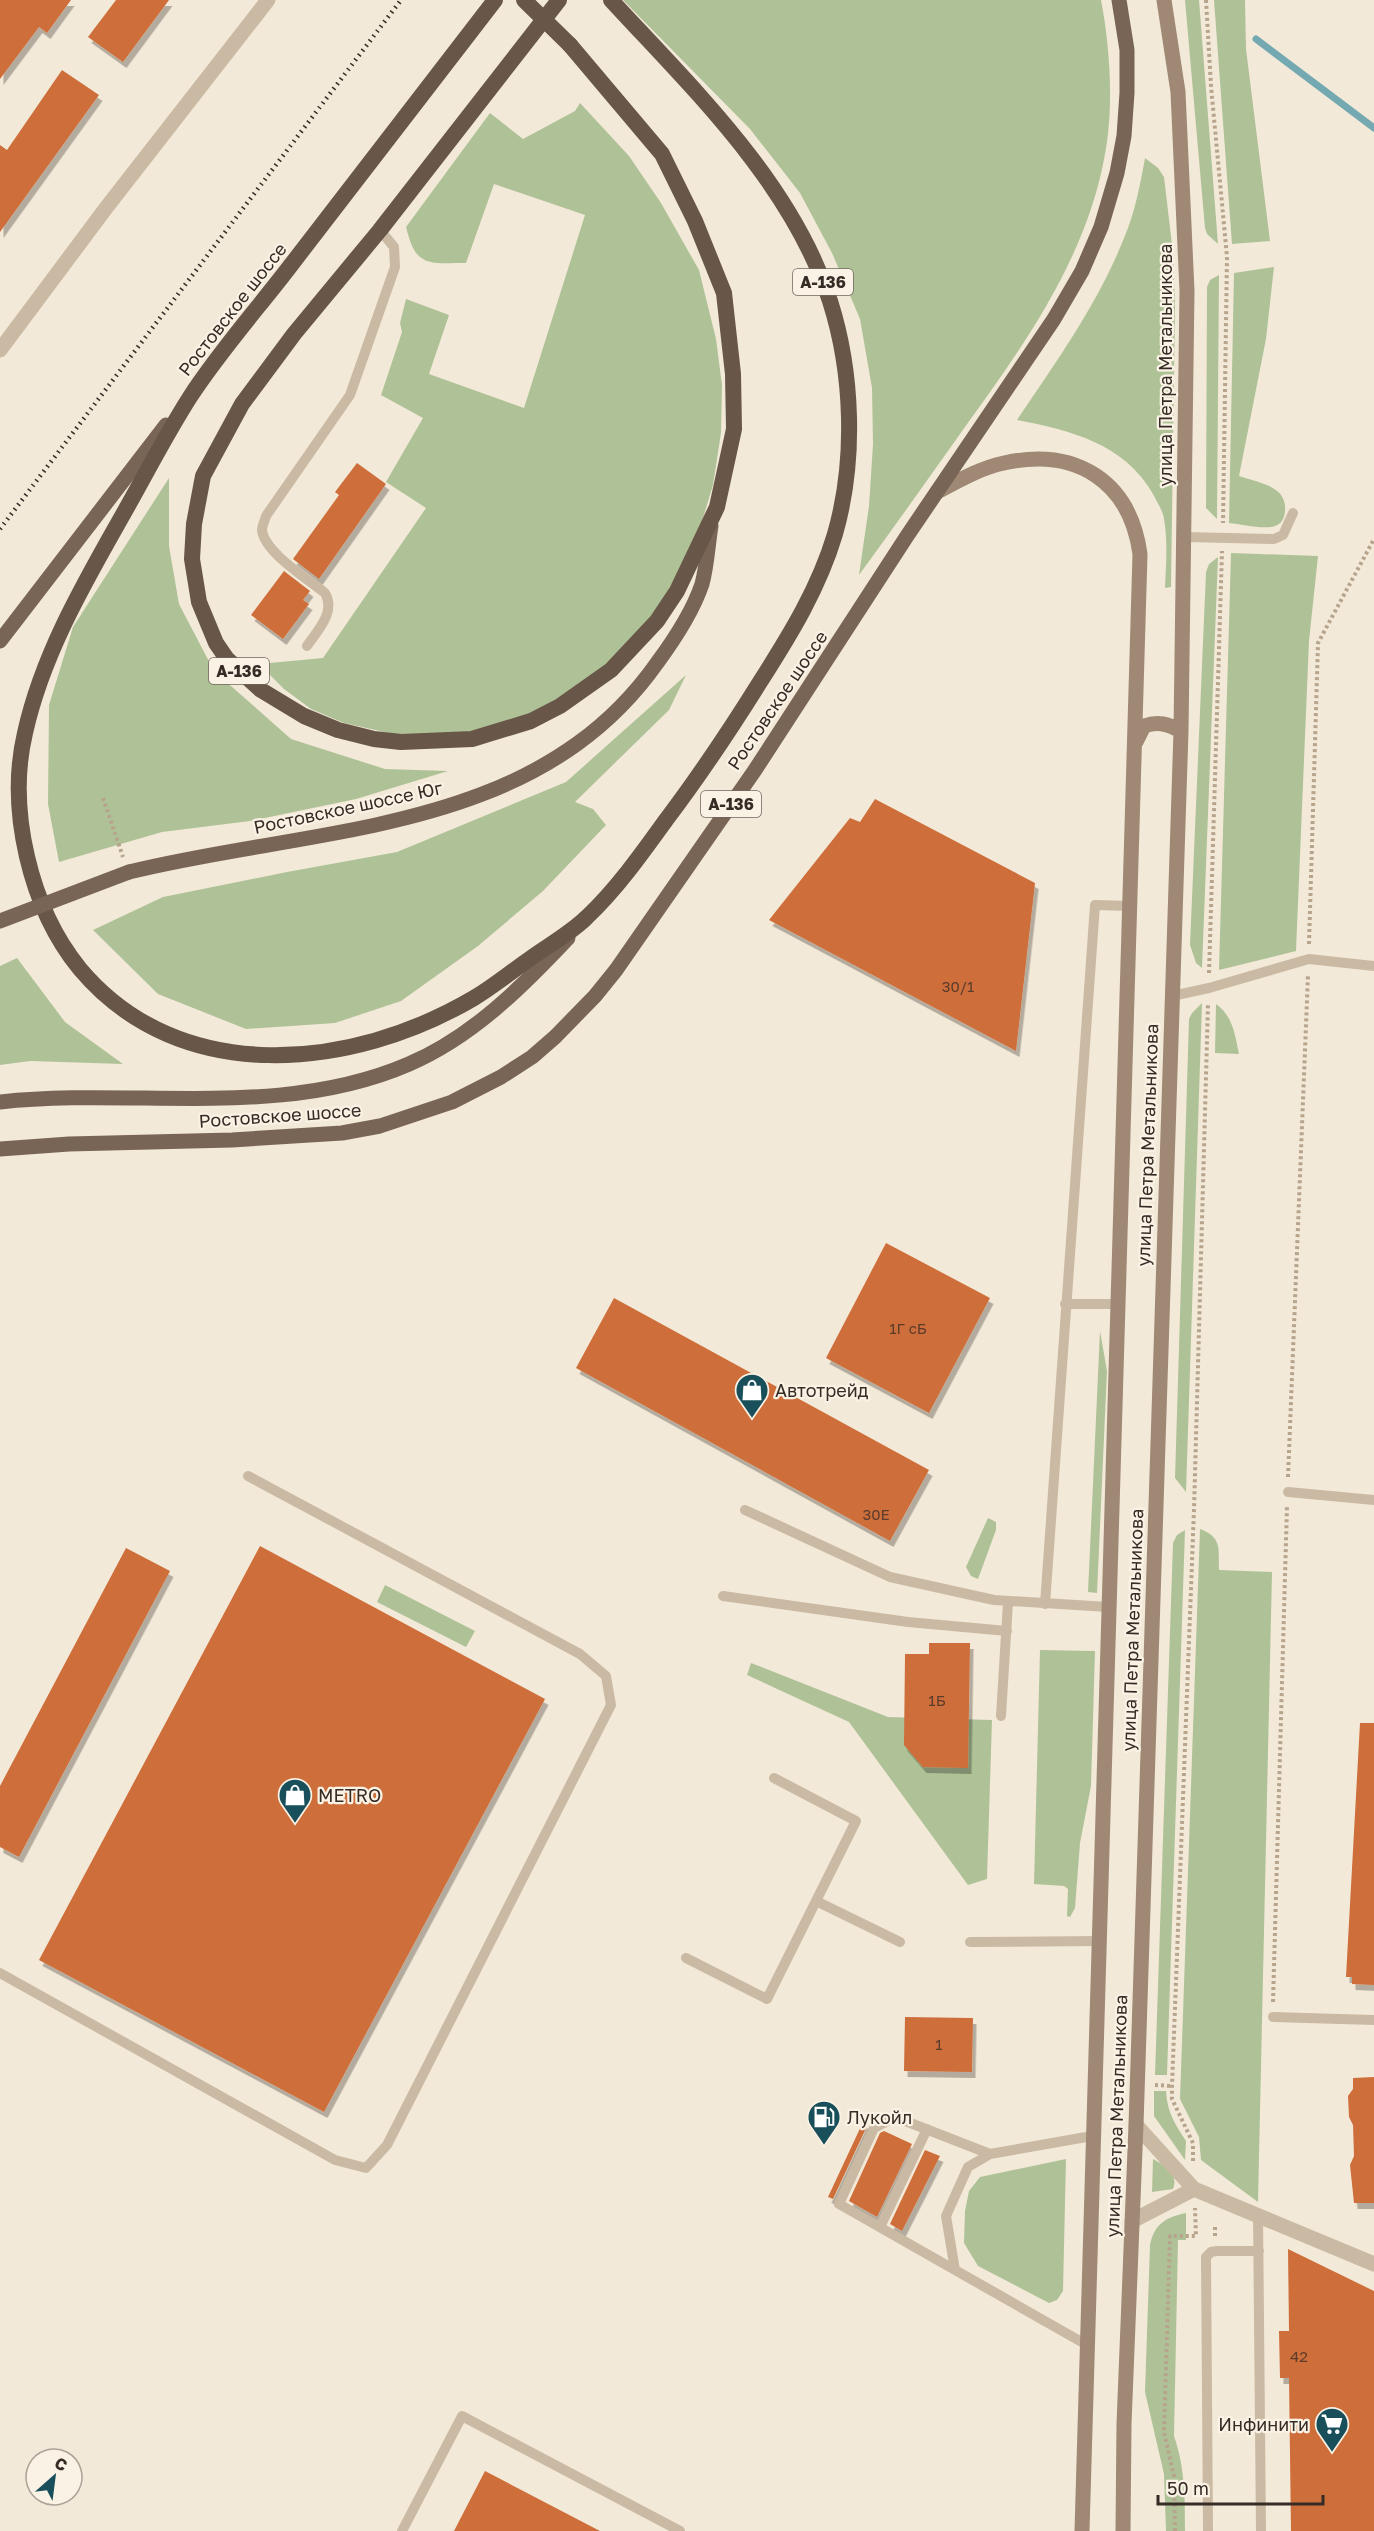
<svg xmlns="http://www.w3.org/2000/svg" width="1374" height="2531" font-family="'Golos Text',sans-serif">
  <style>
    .green { fill: #afc297 }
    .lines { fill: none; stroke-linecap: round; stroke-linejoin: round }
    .stream { stroke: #75a9b2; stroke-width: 7 }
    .building { fill: #ce6e3a; filter: url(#shadow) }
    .path { stroke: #b7a48d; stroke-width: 4; stroke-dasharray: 3 3; stroke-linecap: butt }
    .service { stroke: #cbbaa3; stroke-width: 10 }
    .minor { stroke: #cbbaa3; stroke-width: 15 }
    .secondary { stroke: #9f8874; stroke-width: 15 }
    .primary { stroke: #796555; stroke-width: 15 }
    .trunk { stroke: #685648; stroke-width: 16 }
    .rail { stroke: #362c26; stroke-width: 4.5; stroke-dasharray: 1.5 4.5; stroke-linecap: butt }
    .primary-bridge { stroke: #796555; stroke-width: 15 }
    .trunk-bridge { stroke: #685648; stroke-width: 16 }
    .labels { text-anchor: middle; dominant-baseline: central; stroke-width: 4.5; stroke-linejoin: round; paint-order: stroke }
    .number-label { font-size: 15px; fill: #5c3c2b }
    .shield { fill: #faf2e4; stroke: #71675f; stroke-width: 1.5 }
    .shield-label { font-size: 16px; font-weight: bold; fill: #362c26 }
    .street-label { font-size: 18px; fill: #362c26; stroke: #faf2e4 }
    .poi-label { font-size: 18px; fill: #362c26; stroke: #faf2e4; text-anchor: start }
  </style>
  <defs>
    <filter id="shadow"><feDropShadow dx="3.5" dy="6" stdDeviation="0" flood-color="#0004"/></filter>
  </defs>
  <rect width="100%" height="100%" fill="#f3e9d8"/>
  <path class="green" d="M 623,0 L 1101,0 C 1110,46 1114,107 1105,154 C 1087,257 1025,344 965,427 C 930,476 895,526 859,575 L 869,506 L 873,444 L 872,388 L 860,319 L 832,253 L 800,193 L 750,129 Z
    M 1185,0 L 1199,0 L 1218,244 L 1207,234 L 1205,228 Z
    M 1214,0 L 1245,0 L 1246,49 L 1270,241 L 1232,244 Z
    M 580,103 L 629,156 L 661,203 L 699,270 L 716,339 L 722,385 L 721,433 L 713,485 L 697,538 L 651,622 L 604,671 L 512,725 L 456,737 L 398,735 L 344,723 L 311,709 L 284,689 L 259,664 L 323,658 L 426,508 L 386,482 L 423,418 L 381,395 L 402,332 L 400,323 L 406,299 L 449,315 L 429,374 L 524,408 L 585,215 L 494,184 L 466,263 C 428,263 416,268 406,227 L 490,113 L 523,139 L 575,111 Z
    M 1145,158 L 1158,168 L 1164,177 L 1173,253 L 1175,306 L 1171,587 L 1165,588 C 1166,565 1168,542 1164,519 C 1163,511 1157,502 1153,494 C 1125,444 1070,430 1017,420 C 1056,362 1098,304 1124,238 C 1135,213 1140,185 1145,158 Z
    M 1274,267 L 1266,339 L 1239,476 C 1258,483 1288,485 1285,512 C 1284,518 1282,524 1275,526 C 1263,530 1242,524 1229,523 L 1234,273 Z
    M 1219,275 L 1217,519 L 1206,508 L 1207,287 L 1210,280 Z
    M 169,478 L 169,546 L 179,604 L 214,671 L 291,739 L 385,769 L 448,771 L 356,799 L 250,821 L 162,832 L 59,862 L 48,804 L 49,705 L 73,627 Z
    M 1231,553 L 1318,556 L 1309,641 L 1296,951 L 1219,970 Z
    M 1218,557 L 1202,968 L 1196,963 L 1190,945 L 1206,572 L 1209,564 Z
    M 686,675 L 669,710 L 575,802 L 593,809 L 606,825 L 543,891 L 478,946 L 401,1001 L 335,1023 L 246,1029 L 158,994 L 93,930 L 163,897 L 287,872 L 397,852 L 566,782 Z
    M 17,958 L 65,1022 L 123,1064 L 30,1061 L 0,1065 L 0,966 Z
    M 1202,1003 L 1186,1492 L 1175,1478 L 1189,1019 L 1192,1013 Z
    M 1216,1004 C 1233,1016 1235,1035 1239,1054 L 1215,1053 Z
    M 1100,1331 L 1107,1371 L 1097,1593 L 1088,1592 Z
    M 988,1518 L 996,1522 L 996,1530 L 978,1579 L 971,1576 L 966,1567 Z
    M 1200,1529 C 1223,1538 1218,1549 1219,1570 L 1272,1572 L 1258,2202 L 1201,2160 L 1199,2137 L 1180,2099 Z
    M 1185,1530 L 1167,2075 L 1155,2075 L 1173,1543 L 1177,1535 Z
    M 385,1585 L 475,1631 L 466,1647 L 377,1602 Z
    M 1040,1650 L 1095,1651 L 1091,1786 L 1080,1843 L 1075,1908 L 1070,1917 L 1067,1916 L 1068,1889 L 1064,1886 L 1034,1884 Z
    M 751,1663 L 888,1717 L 992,1720 L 987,1879 L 968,1885 L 849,1722 L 747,1675 Z
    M 1154,2091 L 1166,2091 C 1167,2112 1175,2124 1186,2141 L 1185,2160 L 1154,2116 Z
    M 1066,2159 L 1063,2291 L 1057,2300 L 1049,2303 L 978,2266 L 964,2243 L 965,2211 L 969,2191 L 980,2177 Z
    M 1153,2159 C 1165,2166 1179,2173 1173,2189 L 1152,2192 Z
    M 1186,2213 L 1186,2240 L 1178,2240 L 1174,2436 C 1185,2468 1185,2497 1185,2531 L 1166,2531 L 1164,2474 L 1145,2392 L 1150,2245 C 1154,2224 1166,2217 1186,2213 Z"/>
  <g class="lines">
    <path class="stream" d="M 1256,39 L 1374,128"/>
  </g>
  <path class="building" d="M 0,0 L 71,0 L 47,33 L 39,27 L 0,79 Z
    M 116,0 L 169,0 L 123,62 L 88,37 Z
    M 62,70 L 99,95 L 0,232 L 0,145 L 7,150 Z
    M 357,463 L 386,484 L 319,579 L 293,559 L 339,495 L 335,492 Z
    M 284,571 L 310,591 L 303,600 L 309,604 L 283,639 L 251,615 Z
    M 875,799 L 1035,883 L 1016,1051 L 769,920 L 850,818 L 860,822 Z
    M 886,1243 L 990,1298 L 929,1413 L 826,1358 Z
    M 614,1298 L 929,1470 L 890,1541 L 576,1368 Z
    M 260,1546 L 545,1699 L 324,2112 L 39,1960 Z
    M 126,1548 L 170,1571 L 19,1857 L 0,1847 L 0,1786 Z
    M 929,1643 L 970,1643 L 968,1768 L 923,1767 L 904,1745 L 905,1654 L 929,1654 Z
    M 1360,1723 L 1374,1723 L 1374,1985 L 1352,1984 L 1352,1977 L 1346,1977 Z
    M 905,2017 L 973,2018 L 972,2072 L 904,2071 Z
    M 1374,2077 L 1374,2203 L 1354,2203 L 1350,2165 L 1354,2156 L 1353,2125 L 1349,2117 L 1348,2096 L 1353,2089 L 1353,2078 Z
    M 863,2122 L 868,2124 L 833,2199 L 828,2197 Z
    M 884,2131 L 912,2144 L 877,2217 L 849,2201 L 880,2133 Z
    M 925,2150 L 940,2156 L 902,2231 L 890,2224 Z
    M 1288,2249 L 1374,2291 L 1374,2531 L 1291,2531 L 1289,2378 L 1280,2378 L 1279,2331 L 1289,2331 Z
    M 485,2471 L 600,2531 L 454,2531 Z"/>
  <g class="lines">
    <path class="path" d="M 1206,0 L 1211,86 L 1227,257 L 1223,523
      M 103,798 L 123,857
      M 1309,944 L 1318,643 L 1374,539
      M 1209,973 L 1222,551
      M 1288,1477 L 1308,975
      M 1273,2002 L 1287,1506
      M 1155,2085 L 1172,2086
      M 1193,2161 L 1193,2143 L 1172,2099 L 1172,2086 L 1194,1510 L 1208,1004
      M 1215,2236 L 1215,2227
      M 1175,2531 L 1174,2476 L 1164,2432 L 1170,2236 L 1196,2236 L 1195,2208"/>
    <path class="service" d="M 1184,537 L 1274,539 L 1283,535 L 1293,513
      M 307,646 C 318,630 336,612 325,593 C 308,579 264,552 262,530 C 262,526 265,520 266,516 L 350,395 L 395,267 L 394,247 L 380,230
      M 1172,996 L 1209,988 L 1309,959 L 1374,966
      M 1065,1304 L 1118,1304
      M 1288,1492 L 1374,1500
      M 745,1510 L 890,1577 L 994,1600 L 1108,1607
      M 723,1596 L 908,1622 L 1007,1631
      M 1045,1604 L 1095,905 L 1132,906
      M 1001,1716 L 1008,1602
      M 816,1901 L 900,1942
      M 970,1942 L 1099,1941
      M 686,1958 L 767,1999 L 856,1821 L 774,1778
      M 0,1973 L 335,2160 L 366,2168 L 387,2145 L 611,1705 L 606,1676 L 580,1654 L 248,1476
      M 1273,2017 L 1374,2020
      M 990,2154 L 895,2117 L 874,2128 L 839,2204 L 1087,2345
      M 1258,2214 L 1261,2531
      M 880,2227 L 927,2129
      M 955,2270 L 946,2216 L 968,2167 L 990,2154 L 1092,2136
      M 402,2531 L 462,2416 L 680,2531
      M 1208,2531 L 1206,2257 L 1211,2252 L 1217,2251 L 1259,2251"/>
    <path class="minor" d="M 0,350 L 106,208 L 268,0
      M 1136,2125 L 1194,2189 L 1374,2264
      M 1132,2221 L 1194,2189"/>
    <path class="secondary" d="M 937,492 C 958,481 980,468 1004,463 C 1076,447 1130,481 1140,554 L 1082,2531
      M 1136,742 L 1144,726 C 1158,721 1168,724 1181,731
      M 1123,2531 L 1124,2424 L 1136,2125 L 1181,731 L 1187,291 L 1178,92 L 1164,0"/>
    <path class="primary" d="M 0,641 L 166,425
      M 129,872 C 314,826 535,836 657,663 C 674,640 693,611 702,584 C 707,566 708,544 711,526
      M 0,1102 C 135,1087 280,1120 409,1064 C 472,1037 522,987 568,938
      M 0,1149 L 69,1144 L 232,1140 L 342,1133 L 380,1126 L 452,1102 L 501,1077 L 532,1057 L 555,1037 L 595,996 L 616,970 L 755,770 L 907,536 L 1054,319 L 1082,271 L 1101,227 L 1117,173 L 1124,136 L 1127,93 L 1127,50 L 1119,0"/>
    <path class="trunk" d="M 495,0 C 427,88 359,176 291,265 C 259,307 219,352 190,397 C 165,436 144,478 121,518 C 83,585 42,656 25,733 C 7,809 30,908 80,969 C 180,1088 352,1070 474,998 C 494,986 512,971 531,958 C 549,945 571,933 587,917 C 616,890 643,852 666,820 C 700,775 730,730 760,682 C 790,635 819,588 835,534 C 856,461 853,373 830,301 C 792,183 693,89 611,0
      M 559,0 L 380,230 L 294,334 L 242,404 L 203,476 L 194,524 L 192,559 L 199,602 L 216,643 L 227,659 L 261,690 L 304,716 L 338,730 L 374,739 L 401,742 L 472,739 L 531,721 L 560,706 L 611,670 L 657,621 L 677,591 L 717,507 L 734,429 L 733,374 L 724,293 L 695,221 L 662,154 L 570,45"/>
    <path class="rail" d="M 0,529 L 401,0"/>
    <path class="primary-bridge" d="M 0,921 L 129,872"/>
    <path class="trunk-bridge" d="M 524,0 L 570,45"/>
  </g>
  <defs>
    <g id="shop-pin" transform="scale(1.725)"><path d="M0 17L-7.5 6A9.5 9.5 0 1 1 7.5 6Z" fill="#194f5a" stroke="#faf2e4"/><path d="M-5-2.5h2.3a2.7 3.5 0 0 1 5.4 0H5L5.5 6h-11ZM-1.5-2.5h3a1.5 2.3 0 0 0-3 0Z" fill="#fff"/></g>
    <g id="fuel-pin" transform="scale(1.725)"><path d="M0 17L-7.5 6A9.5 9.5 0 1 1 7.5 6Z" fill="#194f5a" stroke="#faf2e4"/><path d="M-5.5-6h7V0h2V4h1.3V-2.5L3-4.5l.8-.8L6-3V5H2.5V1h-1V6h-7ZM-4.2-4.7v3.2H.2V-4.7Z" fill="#fff"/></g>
    <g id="supermarket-pin" transform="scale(1.725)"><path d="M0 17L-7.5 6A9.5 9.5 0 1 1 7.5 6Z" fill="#194f5a" stroke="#faf2e4"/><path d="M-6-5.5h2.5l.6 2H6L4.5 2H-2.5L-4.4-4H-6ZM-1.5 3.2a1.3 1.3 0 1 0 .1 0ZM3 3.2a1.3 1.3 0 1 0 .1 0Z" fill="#fff"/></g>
  </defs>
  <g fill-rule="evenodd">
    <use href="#shop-pin" x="752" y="1390"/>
    <use href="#shop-pin" x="295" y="1795"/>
    <use href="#fuel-pin" x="824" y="2117"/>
    <use href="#supermarket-pin" x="1332" y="2424"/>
  </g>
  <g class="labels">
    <g class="number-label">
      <text x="958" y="986">30/1</text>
      <text x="908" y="1328">1Г сБ</text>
      <text x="876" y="1514">30Е</text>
      <text x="937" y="1700">1Б</text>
      <text x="939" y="2044">1</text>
      <text x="1299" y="2356">42</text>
    </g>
    <g class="shield">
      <rect x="793" y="269" width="60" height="26" rx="4.5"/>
      <rect x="209" y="658" width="60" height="26" rx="4.5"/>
      <rect x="701" y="791" width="60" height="26" rx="4.5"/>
    </g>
    <g class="shield-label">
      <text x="823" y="282">А-136</text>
      <text x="239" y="671">А-136</text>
      <text x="731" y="804">А-136</text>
    </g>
    <g class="street-label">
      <text transform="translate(232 309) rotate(-52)">Ростовское шоссе</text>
      <text transform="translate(1165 365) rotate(-90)">улица Петра Метальникова</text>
      <text transform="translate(777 700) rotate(-56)">Ростовское шоссе</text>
      <text transform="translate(348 807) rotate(-12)">Ростовское шоссе Юг</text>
      <text transform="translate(280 1115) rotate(-4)">Ростовское шоссе</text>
      <text transform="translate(1147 1145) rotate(-88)">улица Петра Метальникова</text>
      <text transform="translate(1132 1630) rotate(-88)">улица Петра Метальникова</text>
      <text transform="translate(1116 2116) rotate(-88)">улица Петра Метальникова</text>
    </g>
    <g class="poi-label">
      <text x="775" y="1390">Автотрейд</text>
      <text x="318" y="1795">METRO</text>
      <text x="847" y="2117">Лукойл</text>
      <text x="1309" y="2424" text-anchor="end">Инфинити</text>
    </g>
  </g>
  <g transform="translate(54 2477) rotate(28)"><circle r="28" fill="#faf2e4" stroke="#aca398" stroke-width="1.5"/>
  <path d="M0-4.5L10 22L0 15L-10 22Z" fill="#194f5a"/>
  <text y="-9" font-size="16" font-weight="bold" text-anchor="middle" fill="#362c26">С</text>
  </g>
  <path d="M1158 2495v9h165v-9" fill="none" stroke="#362c26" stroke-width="3"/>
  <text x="1167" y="2495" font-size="18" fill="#362c26" stroke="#faf2e4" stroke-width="4.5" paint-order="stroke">50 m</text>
</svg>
